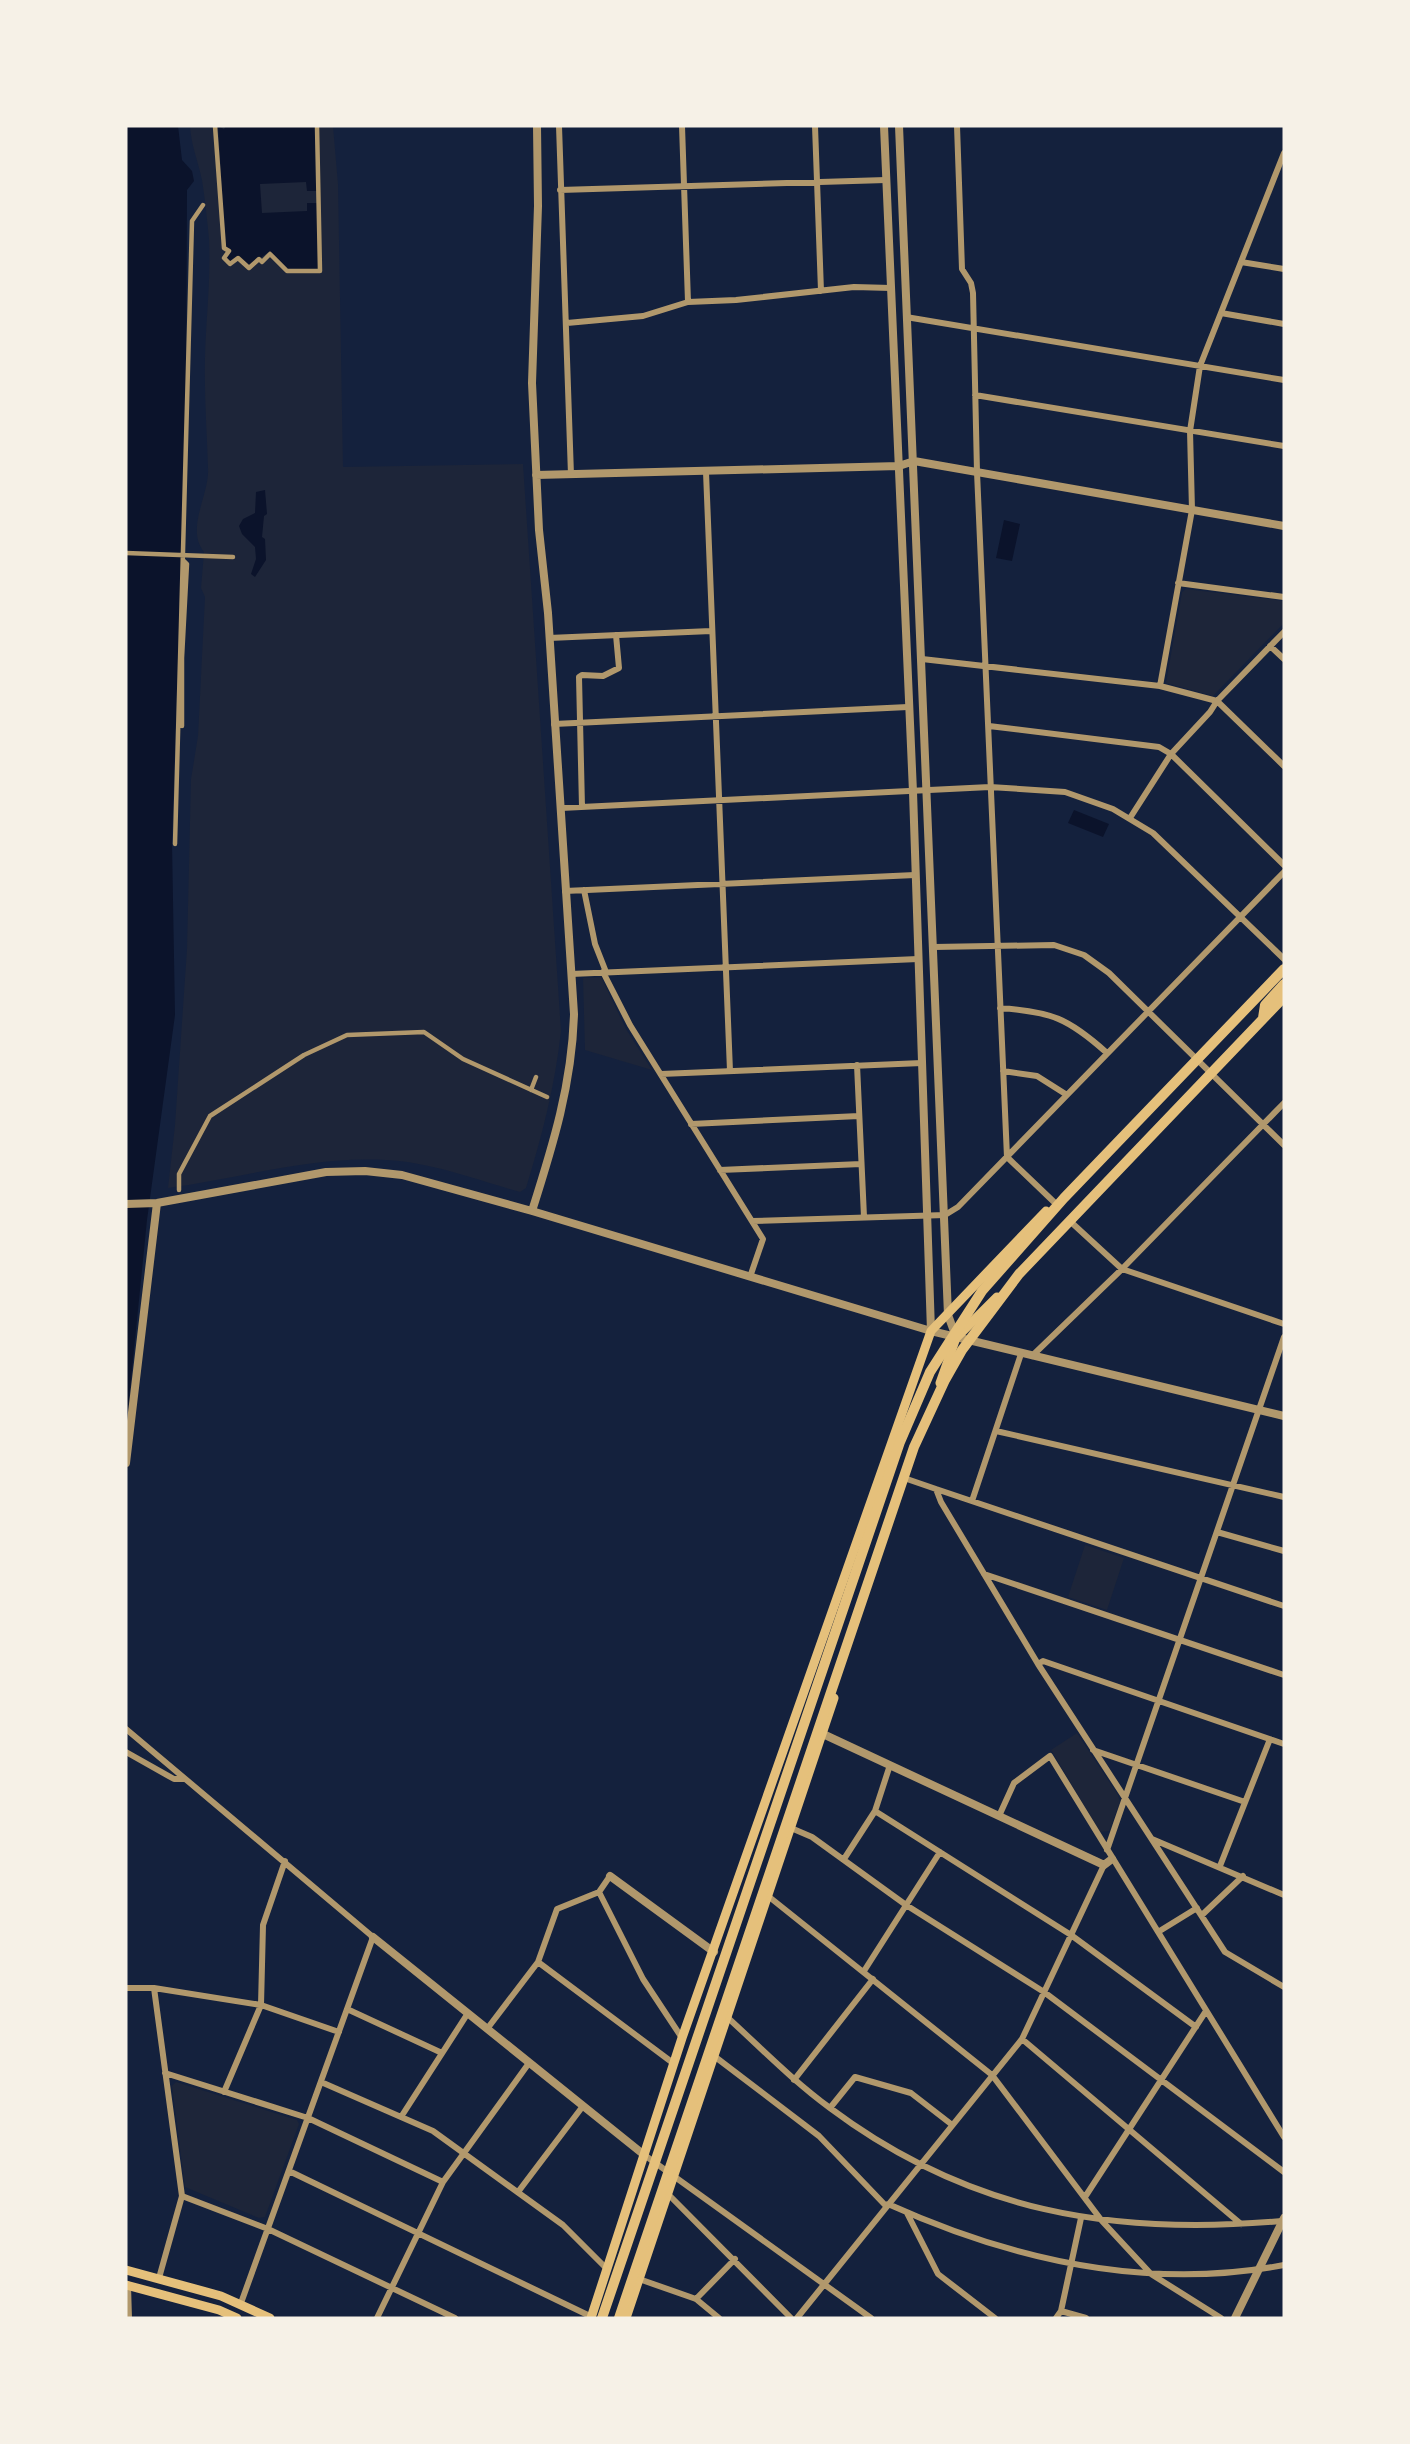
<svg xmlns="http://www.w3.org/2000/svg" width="1410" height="2444" font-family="'Titillium Web',sans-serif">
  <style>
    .green { fill: #1d2539 }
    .water { fill: #0b132b }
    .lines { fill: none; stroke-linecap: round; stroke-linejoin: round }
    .pedestrian { stroke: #b1986c; stroke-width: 4.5 }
    .minor { stroke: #b1986c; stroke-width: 6 }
    .tertiary { stroke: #b1986c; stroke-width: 8 }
    .primary { stroke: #e5c07b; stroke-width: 9 }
    .motorway { stroke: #e5c07b; stroke-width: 10 }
  </style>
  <rect width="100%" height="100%" fill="#14213d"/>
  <path class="green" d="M 190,126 L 333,126 L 338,184 L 343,467 L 523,464 L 561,1031 C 555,1086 542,1136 526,1188 L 520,1192 C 477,1180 431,1162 386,1160 C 312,1156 240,1178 168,1188 L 175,1125 L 187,949 L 191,779 L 198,736 L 205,597 L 201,588 L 204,552 C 185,528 210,494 208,468 C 207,432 204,395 205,358 C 206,319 211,278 209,239 C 207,219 205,199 202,180 C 198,161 191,145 190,126 Z
    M 1186,589 L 1284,601 L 1284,623 L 1213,696 L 1166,683 L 1182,592 Z
    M 601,977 L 626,1029 L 652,1070 L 585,1050 L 583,978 Z
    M 1085,1545 L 1124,1558 L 1107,1610 L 1068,1597 Z
    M 1077,1733 L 1118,1795 L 1120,1802 L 1109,1831 L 1100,1832 L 1051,1750 Z
    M 176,2082 L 297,2120 L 299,2124 L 265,2217 L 259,2218 L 185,2187 L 172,2086 Z"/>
  <path class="water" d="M 126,126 L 178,126 L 182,160 L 192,171 L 194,181 L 187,190 L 186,407 L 172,843 L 175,1015 L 147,1220 L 126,1430 Z
    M 218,126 L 224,129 L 226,126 L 315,126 L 317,191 L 307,191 L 306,182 L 260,184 L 262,213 L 307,211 L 307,203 L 317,203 L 318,269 L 288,269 L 270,251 L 249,266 L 239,256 L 231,262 L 226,257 Z
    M 265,490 L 267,514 L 264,516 L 262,537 L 265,539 L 266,560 L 255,577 L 251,574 L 256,559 L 255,547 L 242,534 L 239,526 L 243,519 L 255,513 L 256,492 Z
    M 1004,520 L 1020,524 L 1012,561 L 996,558 Z
    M 1074,810 L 1109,824 L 1103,837 L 1068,823 Z"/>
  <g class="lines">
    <path class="pedestrian" d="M 215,126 L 224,248 L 229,251 L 224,258 L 230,264 L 238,258 L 249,268 L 259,259 L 262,262 L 270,254 L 287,271 L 320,271 L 317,126
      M 126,553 L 233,557
      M 182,726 L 182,658 L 187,564 L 183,560
      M 175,844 L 192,221 L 203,205
      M 531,1090 L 536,1077
      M 179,1190 L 179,1174 L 210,1116 L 304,1055 L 347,1035 L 424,1032 L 463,1059 L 547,1097"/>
    <path class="minor" d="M 559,126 L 571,475
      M 682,126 L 688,302
      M 815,126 L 821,291
      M 957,126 L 962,269 L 971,283 L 973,293 L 977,472 L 1007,1157 L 1054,1202
      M 560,190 L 886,180
      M 1241,262 L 1284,269
      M 1221,313 L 1284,324
      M 906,317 L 1284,380
      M 567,323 L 643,316 L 688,302 L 736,300 L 854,287 L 891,288
      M 975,395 L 1284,446
      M 706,472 L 730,1071
      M 1178,583 L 1284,597
      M 549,638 L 711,631
      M 1270,646 L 1284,659
      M 922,659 L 1160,686 L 1217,701 L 1284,766
      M 1160,686 L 1192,510 L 1190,431 L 1200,366 L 1284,153
      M 554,724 L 908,707
      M 989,726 L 1159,747 L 1171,754 L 1284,865
      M 582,807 L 579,677 L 582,675 L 603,676 L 619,668 L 616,635
      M 561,808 L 990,787 L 1065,792 L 1113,809 L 1153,833 L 1284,959
      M 1130,818 L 1171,754 L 1210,712 L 1217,701 L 1284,632
      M 584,890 L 595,944 L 606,972
      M 565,891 L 915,875
      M 934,947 L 1054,945 L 1084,955 L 1109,973 L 1284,1145
      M 603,972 L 630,1025 L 763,1239 L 750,1277
      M 571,974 L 918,959
      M 1000,1008 C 1052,1012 1068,1018 1107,1053
      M 857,1065 L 864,1217
      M 1003,1071 L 1037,1076 L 1067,1095
      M 661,1074 L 922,1063
      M 691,1124 L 859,1116
      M 720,1170 L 861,1164
      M 752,1221 L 945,1215 L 958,1207 L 1284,872
      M 1072,1223 L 1122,1269 L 1284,1324
      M 1032,1356 L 1122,1269 L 1284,1103
      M 996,1431 L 1284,1497
      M 904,1478 L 936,1489 L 941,1502 L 1038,1664 L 1225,1952 L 1284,1987
      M 936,1489 L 1284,1606
      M 972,1501 L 1021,1354
      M 1217,1532 L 1284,1551
      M 984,1574 L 1284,1675
      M 1038,1664 L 1043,1661 L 1284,1744
      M 126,1729 L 373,1937 L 241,2303
      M 1093,1750 L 1245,1802
      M 126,1752 L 174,1779 L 184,1779
      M 875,1811 L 1071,1935 L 1196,2027
      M 999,1816 L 1014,1783 L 1050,1756 L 1284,2137
      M 791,1828 L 812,1837 L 906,1905 L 1044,1992 L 1284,2172
      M 1152,1839 L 1284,1895
      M 1107,1850 L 1284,1337
      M 844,1859 L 875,1811 L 890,1765
      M 1220,1866 L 1270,1739
      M 610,1876 L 599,1892 L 557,1909 L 538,1962 L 673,2063
      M 599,1892 L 643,1979 L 682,2038
      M 768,1896 L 992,2075 L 1102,2221 L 1151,2274 L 1221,2318
      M 1202,1915 L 1243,1876
      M 1158,1932 L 1197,1908
      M 864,1971 L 940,1852
      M 126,1988 L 154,1988 L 261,2005 L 339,2032
      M 154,1988 L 182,2196 L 159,2278
      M 347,2009 L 442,2053
      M 727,2017 C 761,2048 793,2081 830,2108 C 969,2212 1112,2236 1282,2221
      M 487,2029 L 538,1962
      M 1022,2039 L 1241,2224
      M 714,2056 L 819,2136 L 886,2206
      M 165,2073 L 308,2118 L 443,2182
      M 794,2080 L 873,1979
      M 321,2082 L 433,2131 L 563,2225 L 607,2269
      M 224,2092 L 261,2005 L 263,1925 L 285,1861
      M 830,2108 L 855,2077 L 911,2093 L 951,2124
      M 401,2117 L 468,2013
      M 643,2154 L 871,2318
      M 289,2171 L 592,2317
      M 518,2192 L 583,2106
      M 668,2194 L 791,2318
      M 182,2196 L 268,2229 L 455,2318
      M 1085,2197 L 1206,2011
      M 888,2204 C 1012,2260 1148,2291 1284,2265
      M 907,2213 L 938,2274 L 995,2318
      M 639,2279 L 696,2299 L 719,2318
      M 696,2299 L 735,2259
      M 1061,2311 L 1086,2318
      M 377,2318 L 443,2182 L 529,2063
      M 797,2318 L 1022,2039 L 1104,1865
      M 1056,2318 L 1061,2311 L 1081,2218"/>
    <path class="tertiary" d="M 884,126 L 913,792 L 931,1331
      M 899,126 L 948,1315 L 955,1334
      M 536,475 L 899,466 L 914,461 L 1284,526
      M 126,1204 L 157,1203 L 326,1172 L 365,1171 L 402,1175 L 532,1211 L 931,1331 L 1284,1416
      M 532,1211 C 553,1145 572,1084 574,1014 L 548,613 L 539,530 L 532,383 L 538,206 L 537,126
      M 126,1463 L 157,1203
      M 823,1734 L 1104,1865 L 1112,1859
      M 610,1876 L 714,1952
      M 373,1937 L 643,2154
      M 127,2285 L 128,2318
      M 1235,2318 L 1284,2218"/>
    <path class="primary" d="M 940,1383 L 956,1338 L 997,1297
      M 126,2270 L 221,2296 L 270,2318
      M 126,2285 L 219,2310 L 237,2318
      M 591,2318 L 682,2038 L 931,1331 L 1046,1211
      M 626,2318 L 834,1698"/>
    <path class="motorway" d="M 1263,1018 L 1265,1005 L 1284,984
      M 602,2318 L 900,1442 L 930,1372 L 982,1291 L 1064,1198 L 1284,969
      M 619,2318 L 914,1447 L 945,1380 L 962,1350 L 1019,1274 L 1284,997"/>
  </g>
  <rect width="1410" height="2444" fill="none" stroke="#f6f1e7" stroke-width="255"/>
</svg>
